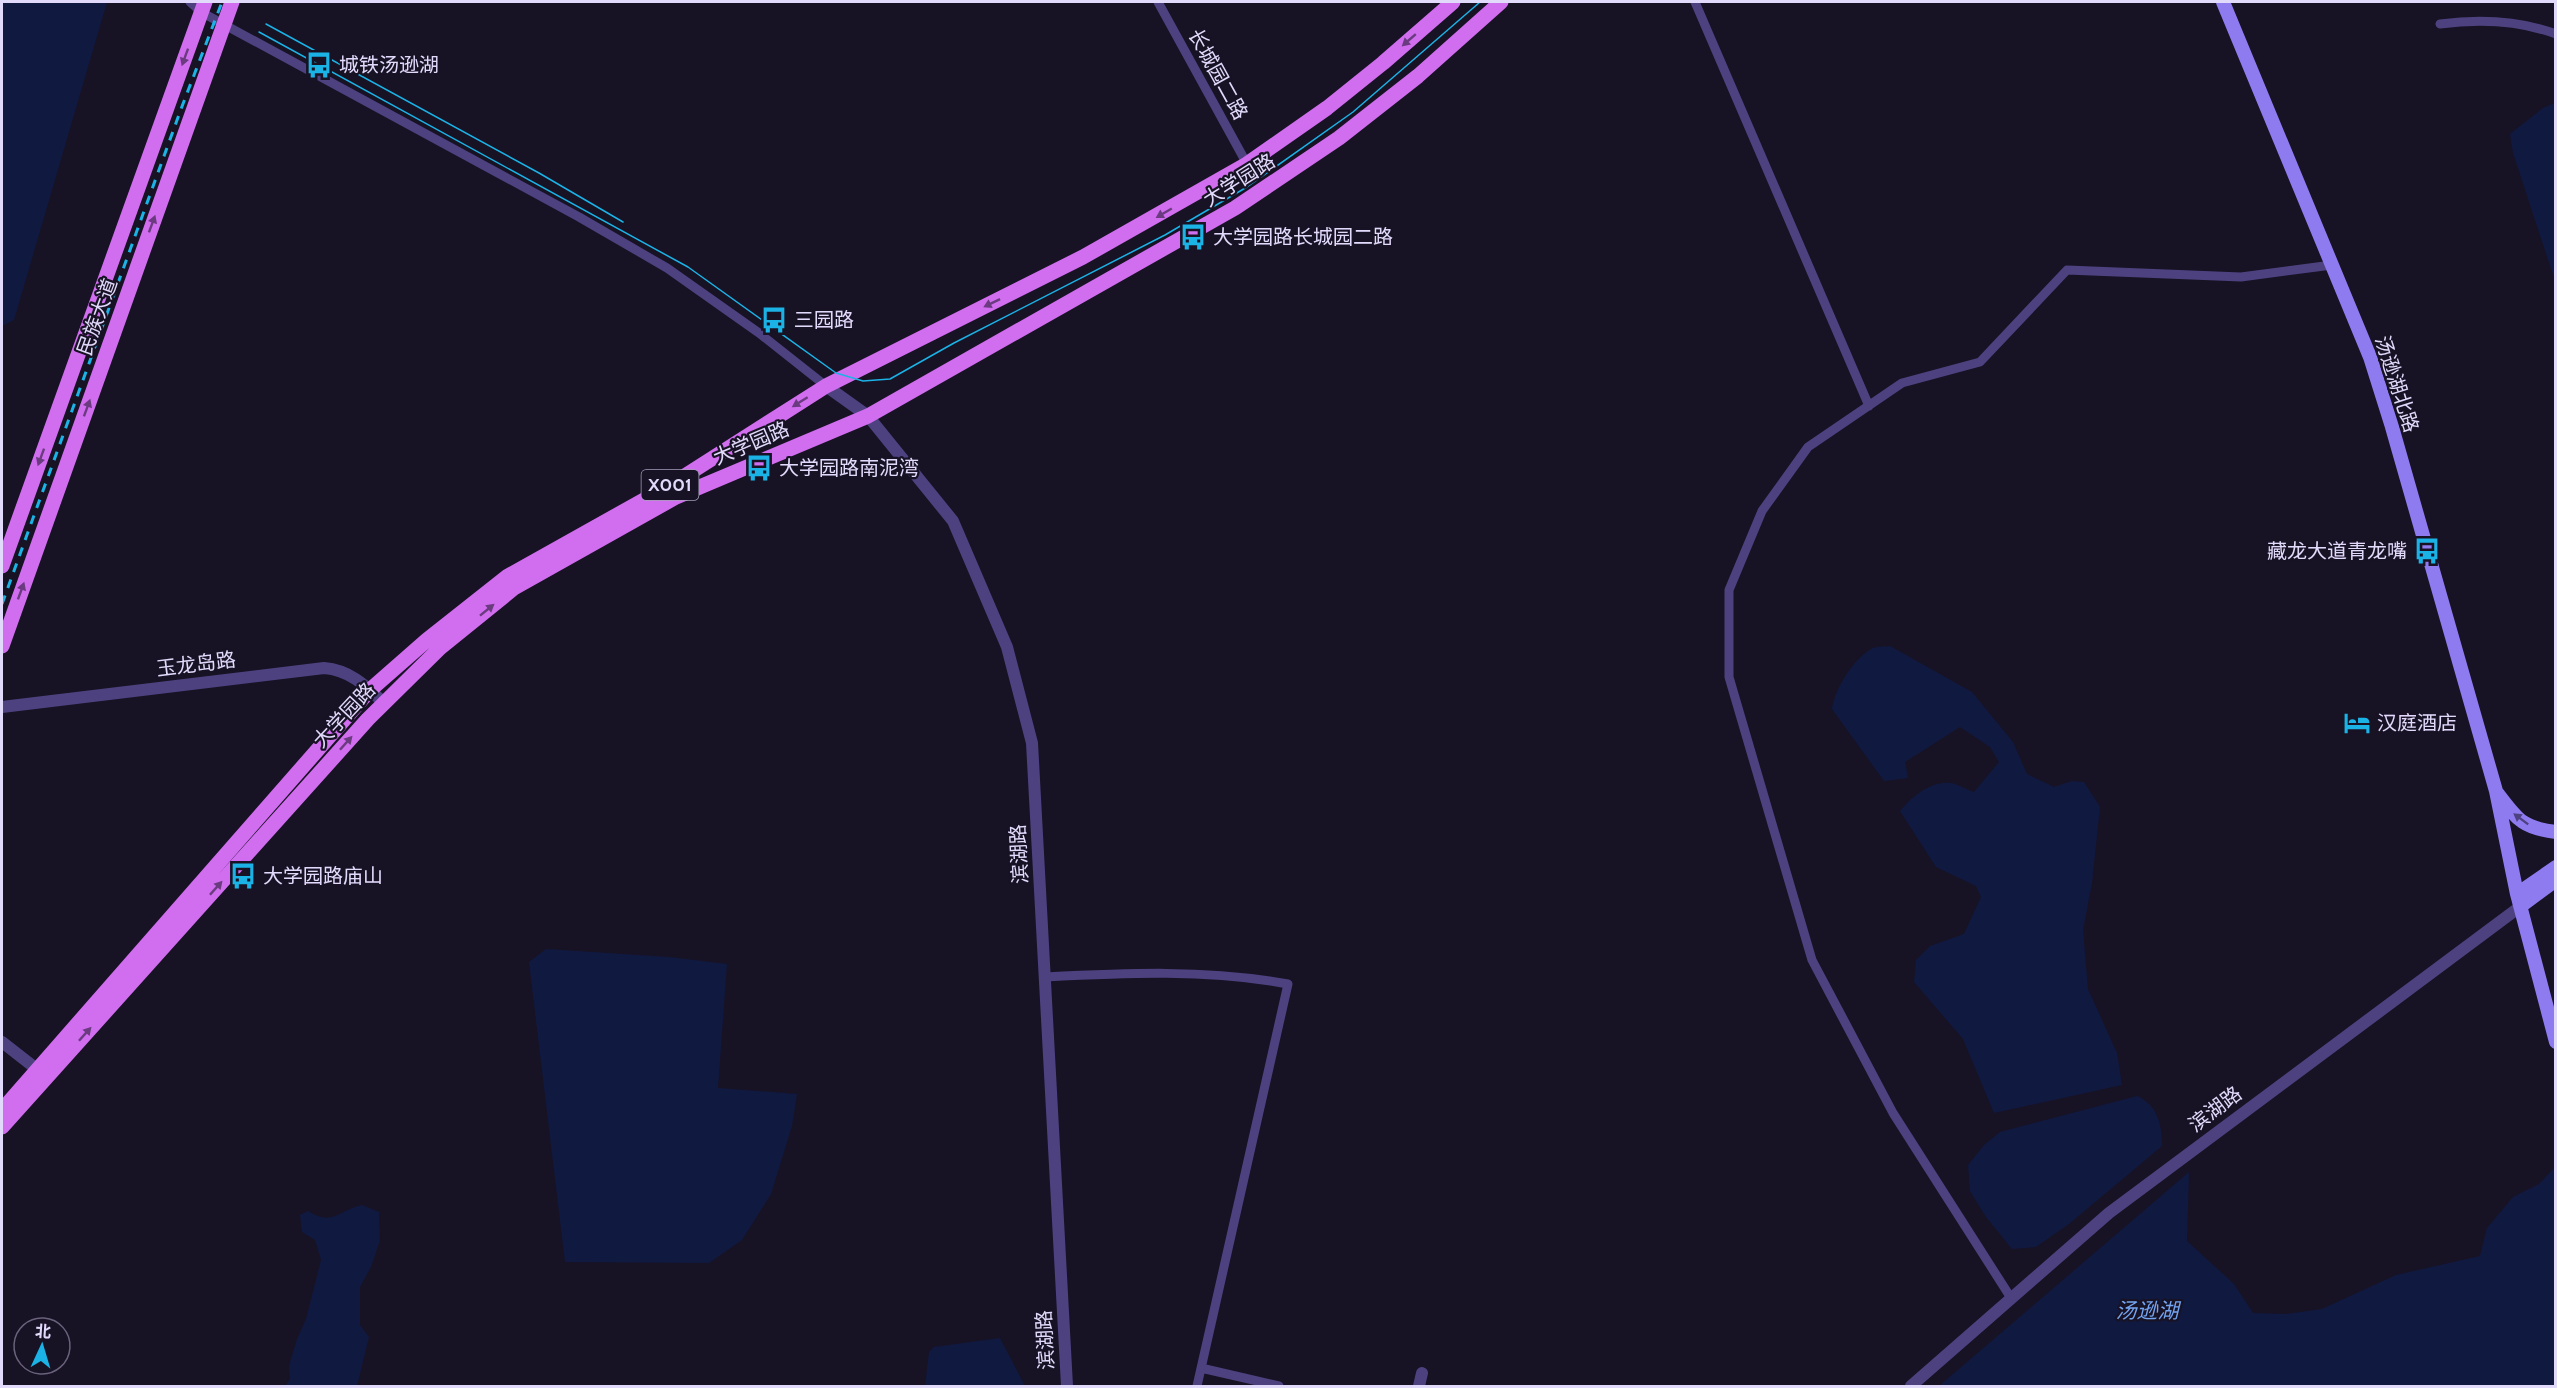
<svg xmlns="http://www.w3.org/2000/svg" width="2557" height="1388" font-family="Cabin,'Noto Sans SC',sans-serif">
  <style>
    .water { fill: #101a40 }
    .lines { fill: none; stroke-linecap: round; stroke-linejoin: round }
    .minor { stroke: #4d427f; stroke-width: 9 }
    .tertiary { stroke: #4d427f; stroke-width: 12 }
    .secondary { stroke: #8f7bf0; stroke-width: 14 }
    .primary { stroke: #d16def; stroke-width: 15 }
    .tram { stroke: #1bb3e6; stroke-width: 1.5 }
    .rail { stroke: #1bb3e6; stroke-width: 3; stroke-dasharray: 9 8; stroke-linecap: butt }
    .oneway { fill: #6b3b80 }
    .oneway2 { fill: #4e4180 }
    .labels { text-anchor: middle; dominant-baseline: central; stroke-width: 4.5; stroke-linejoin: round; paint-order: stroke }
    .shield { fill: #181225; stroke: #a59ebb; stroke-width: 1.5 }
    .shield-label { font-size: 18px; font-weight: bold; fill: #e2dafb }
    .poi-label { font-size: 20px; fill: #e2dafb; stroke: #181225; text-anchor: start }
    .street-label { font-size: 20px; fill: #e2dafb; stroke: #181225 }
    .water-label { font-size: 21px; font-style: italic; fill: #73a4f0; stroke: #181225 }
  </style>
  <rect width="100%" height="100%" fill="#181225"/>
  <path class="water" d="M 2,2 L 107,2 L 14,320 L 2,326 Z
    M 2555,103 L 2555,281 L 2513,153 L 2510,134 L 2543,108 Z
    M 1890,646 L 1972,692 L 2013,742 L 2027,774 L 2054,787 L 2072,781 L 2084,782 L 2100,807 L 2092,883 L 2083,930 L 2088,989 L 2117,1053 L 2122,1085 L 1994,1113 L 1963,1039 L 1914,982 L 1916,960 L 1930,946 L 1964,934 L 1981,897 L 1976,886 L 1936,867 L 1900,811 C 1911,797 1932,780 1951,783 C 1958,784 1967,790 1974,792 L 1999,762 L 1990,747 L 1960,727 L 1905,762 L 1908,778 L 1884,781 L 1832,709 C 1835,688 1853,660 1871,649 C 1876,646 1884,647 1890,646 Z
    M 546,949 L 669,957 L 727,964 L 718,1088 L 797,1094 L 792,1126 L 771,1194 L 742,1240 L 709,1263 L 565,1262 L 529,962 Z
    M 2137,1096 C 2158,1105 2162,1126 2162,1146 L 2069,1224 L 2036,1247 L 2012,1249 L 1986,1217 L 1970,1191 L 1968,1165 L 1984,1145 L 2000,1132 Z
    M 2555,1167 L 2555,1386 L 1939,1386 L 2189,1172 L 2187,1241 L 2234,1284 L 2253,1313 L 2286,1314 L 2322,1309 L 2396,1275 L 2480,1256 L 2487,1228 L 2513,1197 L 2539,1184 Z
    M 362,1205 L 379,1212 L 380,1240 L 371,1267 L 360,1287 L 360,1325 L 369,1337 L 357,1386 L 285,1386 L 290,1379 L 289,1366 L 297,1339 L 306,1319 L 321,1260 L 315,1240 L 302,1232 L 300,1215 L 308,1211 C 333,1227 339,1210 362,1205 Z
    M 1000,1338 L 1025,1386 L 925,1386 L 929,1352 L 934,1347 Z"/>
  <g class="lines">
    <path class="minor" d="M 190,2 L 201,12 L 579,217 L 667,268 L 759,333 L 826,386
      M 1158,2 L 1247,164
      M 1695,2 L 1869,406
      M 2440,24 C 2478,19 2518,20 2556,34
      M 1045,977 C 1126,973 1207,969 1288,984 L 1197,1386
      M 2011,1298 L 1893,1113 L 1812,960 L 1729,677 L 1729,590 L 1762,511 L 1808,447 L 1902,383 L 1980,362 L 2067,270 L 2241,277 L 2332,265
      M 1201,1368 L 1279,1386"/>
    <path class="tertiary" d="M 826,386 L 868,416 L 953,521 L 1007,647 L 1032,743 L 1067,1386
      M 2,707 L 324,668 C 350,670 366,686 384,703
      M 2,1042 L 43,1074
      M 1419,1386 L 1422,1373
      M 1911,1386 L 2109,1213 L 2521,906"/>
    <path class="secondary" d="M 2223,2 L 2370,357 L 2392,427 L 2496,791 L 2517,894 L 2556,1042
      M 2498,794 C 2517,819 2522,828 2556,832
      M 2517,894 L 2556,867
      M 2521,906 L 2556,880"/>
    <path class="primary" d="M 2,566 L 205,2
      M 2,646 L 232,2
      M 2,1110 L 370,690 L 427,640 L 508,576 L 669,486 L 826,386 L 1083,257 L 1247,164 L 1327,108 L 1383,63 L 1453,2
      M 2,1127 L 368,719 L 440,648 L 514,588 L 676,497 L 868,416 L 1235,208 L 1339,138 L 1418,76 L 1501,2"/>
    <path class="tram" d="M 266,24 L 539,173 L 623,222
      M 259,32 L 688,267 L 836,373 L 863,381 L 890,379 L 954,343 L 1165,235 L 1247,187 L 1353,112 L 1480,2"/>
    <path class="rail" d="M 2,604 L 181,109 L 222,2"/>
  </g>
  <defs><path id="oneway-solid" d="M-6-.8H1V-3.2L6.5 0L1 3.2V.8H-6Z" transform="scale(1.5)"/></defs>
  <g class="oneway">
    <use href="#oneway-solid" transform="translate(1409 40) rotate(139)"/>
    <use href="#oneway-solid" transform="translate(185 57) rotate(110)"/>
    <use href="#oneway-solid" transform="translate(1164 213) rotate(150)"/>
    <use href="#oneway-solid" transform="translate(152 224) rotate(-70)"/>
    <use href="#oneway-solid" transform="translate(992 303) rotate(154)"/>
    <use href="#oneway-solid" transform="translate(800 402) rotate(148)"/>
    <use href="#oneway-solid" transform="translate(87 408) rotate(-70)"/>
    <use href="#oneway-solid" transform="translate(41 457) rotate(110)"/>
    <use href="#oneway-solid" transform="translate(21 591) rotate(-70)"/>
    <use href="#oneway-solid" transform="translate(487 610) rotate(-39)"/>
    <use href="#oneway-solid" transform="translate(346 743) rotate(-48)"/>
    <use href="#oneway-solid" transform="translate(216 888) rotate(-48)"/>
    <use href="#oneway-solid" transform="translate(85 1034) rotate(-48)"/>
  </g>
  <use class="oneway2" href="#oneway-solid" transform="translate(2521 819) rotate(-143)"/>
  <defs>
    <g id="bus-bare" transform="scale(2.07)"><path d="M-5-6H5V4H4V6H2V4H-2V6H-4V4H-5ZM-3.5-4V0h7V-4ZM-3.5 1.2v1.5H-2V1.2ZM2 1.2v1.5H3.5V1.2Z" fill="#1bb3e6" stroke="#181225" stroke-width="2.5" paint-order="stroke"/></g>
    <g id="hotel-bare" transform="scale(2.07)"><path d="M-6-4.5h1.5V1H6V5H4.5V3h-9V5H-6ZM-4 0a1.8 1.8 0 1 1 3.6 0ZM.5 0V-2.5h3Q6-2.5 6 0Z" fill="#1bb3e6" stroke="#181225" stroke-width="2.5" paint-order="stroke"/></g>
  </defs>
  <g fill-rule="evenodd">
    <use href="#bus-bare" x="319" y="65"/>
    <use href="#bus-bare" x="1193" y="237"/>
    <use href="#bus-bare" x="774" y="320"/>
    <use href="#bus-bare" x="759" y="468"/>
    <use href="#bus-bare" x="2427" y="551"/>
    <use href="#hotel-bare" x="2357" y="723"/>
    <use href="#bus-bare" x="243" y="876"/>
  </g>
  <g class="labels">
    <rect class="shield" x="641.5" y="470" width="57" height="30" rx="4.5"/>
    <g class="shield-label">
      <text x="670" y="485">X001</text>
    </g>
    <g class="poi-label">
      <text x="339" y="65">城铁汤逊湖</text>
      <text x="1213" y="237">大学园路长城园二路</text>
      <text x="794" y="320">三园路</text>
      <text x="779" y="468">大学园路南泥湾</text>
      <text x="2407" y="551" text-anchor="end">藏龙大道青龙嘴</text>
      <text x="2377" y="723">汉庭酒店</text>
      <text x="263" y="876">大学园路庙山</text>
    </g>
    <g class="street-label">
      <text transform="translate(1218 74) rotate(61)">长城园二路</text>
      <text transform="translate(1239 180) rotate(-32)">大学园路</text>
      <text transform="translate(97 317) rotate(-70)">民族大道</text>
      <text transform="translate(2397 384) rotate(72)">汤逊湖北路</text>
      <text transform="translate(751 443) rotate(-23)">大学园路</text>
      <text transform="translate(196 664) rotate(-7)">玉龙岛路</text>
      <text transform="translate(344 715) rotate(-47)">大学园路</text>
      <text transform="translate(1019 854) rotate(-93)">滨湖路</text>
      <text transform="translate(2215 1109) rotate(-37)">滨湖路</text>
      <text transform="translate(1045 1340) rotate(-93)">滨湖路</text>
    </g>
    <g class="water-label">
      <text x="2147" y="1310">汤逊湖</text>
    </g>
  </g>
  <rect width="2557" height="1388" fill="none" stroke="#e2dafb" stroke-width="6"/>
  <g transform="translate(42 1346) rotate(4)"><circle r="28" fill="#181225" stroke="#69627b" stroke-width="1.5"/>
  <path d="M0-4.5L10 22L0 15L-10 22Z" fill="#1bb3e6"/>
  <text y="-9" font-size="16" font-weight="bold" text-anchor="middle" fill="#e2dafb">北</text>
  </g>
</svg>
